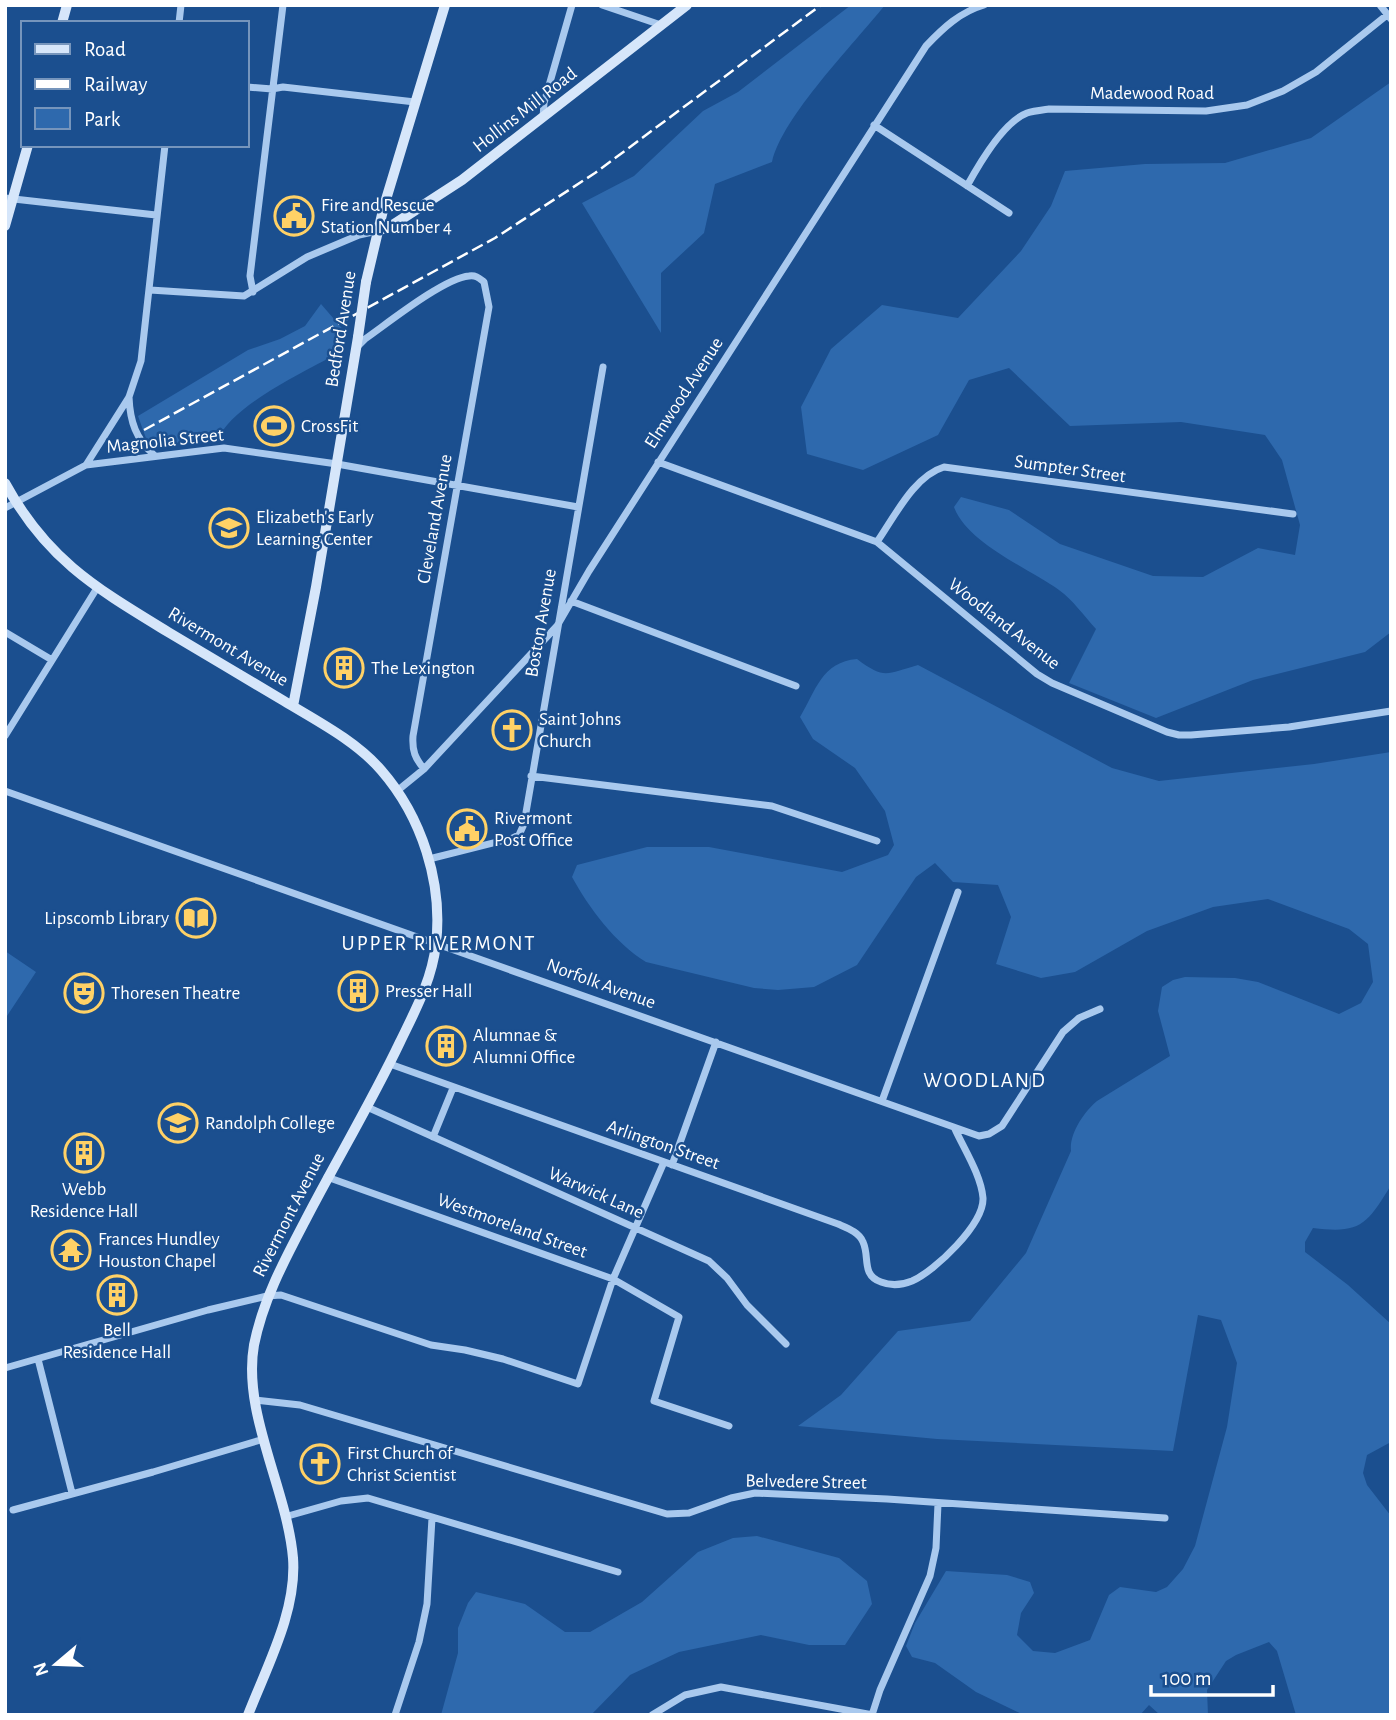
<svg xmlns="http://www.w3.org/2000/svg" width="1396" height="1720" font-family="'Alegreya Sans',sans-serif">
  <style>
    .green { fill: #2e69ad }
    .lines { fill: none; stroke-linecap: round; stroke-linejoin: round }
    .street { stroke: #a9c9ee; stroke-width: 7 }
    .secondary { stroke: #d6e6fa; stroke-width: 10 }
    .rail { stroke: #fff; stroke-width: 2.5; stroke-dasharray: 12 5; stroke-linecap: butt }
    .secondary-bridge { stroke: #d6e6fa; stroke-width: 10 }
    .labels { text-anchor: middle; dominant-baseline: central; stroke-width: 5; stroke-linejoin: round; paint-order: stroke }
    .street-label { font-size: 19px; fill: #fff; stroke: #1b4f8f }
    .poi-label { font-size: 19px; fill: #fff; stroke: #1b4f8f; text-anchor: start }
    .neighbourhood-label { font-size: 21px; letter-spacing: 2px; fill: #fff; stroke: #1b4f8f }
  </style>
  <rect width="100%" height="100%" fill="#1b4f8f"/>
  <path class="green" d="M 851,5 L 885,5 C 854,44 782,117 772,162 L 715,184 L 704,233 L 661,273 L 661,333 L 582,203 L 634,176 L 703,111 L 738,92 Z
    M 1391,82 L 1391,632 L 1365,652 L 1253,680 L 1156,718 L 1069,683 L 1096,629 C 1084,616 1073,600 1059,590 C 1028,568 967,543 954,507 L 961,497 L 1009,510 L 1060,544 L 1153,576 L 1203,577 L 1258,548 L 1295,555 L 1300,525 L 1282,460 L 1265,435 L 1181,422 L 1070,426 L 1009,368 L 969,380 L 938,435 L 863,470 L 807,454 L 801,407 L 831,349 L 882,305 L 958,318 L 1021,251 L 1051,206 L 1065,171 L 1145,164 L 1225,163 L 1311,138 Z
    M 321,304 L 346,333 L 342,351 C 307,371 232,404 217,441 L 163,447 L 147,441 L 138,416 L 248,350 L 280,339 L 305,326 Z
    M 857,659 C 885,680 886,674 918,665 L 1112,768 L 1159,781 L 1314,764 L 1391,752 L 1391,1185 C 1367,1225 1360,1234 1313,1228 L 1305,1242 L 1305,1252 L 1348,1285 L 1391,1324 L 1391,1442 L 1367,1455 L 1363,1473 L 1367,1485 L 1391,1516 L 1391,1715 L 1296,1715 L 1277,1651 L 1269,1642 L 1236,1655 L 1226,1661 L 1207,1690 L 1208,1715 L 1160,1715 L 1149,1705 L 1140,1715 L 1024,1715 L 976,1692 L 935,1663 L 912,1657 L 906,1646 L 915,1623 L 946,1571 L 1007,1575 L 1030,1582 L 1034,1593 L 1021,1613 L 1017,1635 L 1033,1651 L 1055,1653 L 1090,1640 L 1109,1595 L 1120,1587 L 1156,1592 L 1167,1587 L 1183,1569 L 1195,1546 L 1227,1427 L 1237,1363 L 1221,1320 L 1198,1315 L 1173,1451 L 937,1439 L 798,1426 L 841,1395 L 898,1331 L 970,1321 L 1026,1253 L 1071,1151 C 1069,1134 1084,1112 1097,1101 L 1170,1056 L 1158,1011 L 1162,987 L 1173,980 L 1185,977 L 1235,978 L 1258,982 L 1339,1014 L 1361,1003 L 1373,982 L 1368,944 L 1349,929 L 1268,899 L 1213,907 L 1147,931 L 1075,972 L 1041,978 L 996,964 L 1011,917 L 998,885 L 953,882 L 935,863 L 916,877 L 857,965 L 814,987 L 778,990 L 754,988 L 646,962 C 615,943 589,908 572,877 L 577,865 L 647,847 L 709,847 L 842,872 L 888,855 L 894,845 L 885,811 L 855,768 L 813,739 L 800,717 C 816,690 822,662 857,659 Z
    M 5,951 L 36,972 L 5,1019 Z
    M 757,1536 L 839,1558 L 867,1581 L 872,1604 L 845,1645 L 809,1645 L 761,1635 L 679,1652 L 630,1675 L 591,1715 L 441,1715 L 458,1653 L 458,1628 L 468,1603 L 476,1592 L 525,1604 L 565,1632 L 590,1632 L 642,1602 L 698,1552 L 733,1538 Z"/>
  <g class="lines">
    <path class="street" d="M 602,5 L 661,25
      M 1380,5 L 1391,19
      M 179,23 L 181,5
      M 247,87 L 272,89 L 283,87 L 415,102
      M 543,118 L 544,103 L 572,5
      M 874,125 L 1009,213
      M 967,186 C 979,164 1003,122 1027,113 C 1033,111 1042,110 1049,109 L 1206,111 L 1247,105 L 1283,91 L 1316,72 L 1387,15
      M 5,198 L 156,215
      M 150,290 L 244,296 L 307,257 L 359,235 L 377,231
      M 253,292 L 250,276 L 283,5
      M 357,347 L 365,339 C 388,323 444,278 469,276 C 476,275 479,278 484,282 L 489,307 L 413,736 C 412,751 415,758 424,769
      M 129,397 C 130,422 136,439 154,455
      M 658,462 L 877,542 L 1037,674 L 1052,683 L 1167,732 L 1179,735 L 1191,735 L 1289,727 L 1391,711
      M 86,465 L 224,448 L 337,464 L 578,507
      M 5,508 L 86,465 L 129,397 L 141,361 L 165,145
      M 877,542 C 895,516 914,476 944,467 L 1293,514
      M 571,601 L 796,686
      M 5,632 L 52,660
      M 5,736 L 97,588
      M 531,776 L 772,806 L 877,841
      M 5,791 L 979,1136 L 989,1134 L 1002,1126 L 1063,1032 L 1079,1018 L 1100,1009
      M 397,791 L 424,769 L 557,626 L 589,571 L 926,46 C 943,28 960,12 984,5
      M 429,859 L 513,838 L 519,835 L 524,824 L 603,367
      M 390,1064 L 838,1224 C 847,1228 859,1232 863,1242 C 870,1257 861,1275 881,1282 C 891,1286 902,1285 912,1281 C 935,1271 984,1224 983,1198 C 981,1175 964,1149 955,1129
      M 882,1101 L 958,892
      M 367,1107 L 709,1261 L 727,1278 L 747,1305 L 786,1344
      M 433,1137 L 453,1088
      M 672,1165 L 716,1042
      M 327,1177 L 613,1279 L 679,1317 L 654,1401 L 729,1426
      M 38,1359 L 72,1493
      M 5,1368 L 208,1310 L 267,1296 L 281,1295 L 431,1345 L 465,1350 L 503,1359 L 578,1384 L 613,1279 L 664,1162
      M 255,1400 L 300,1405 L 667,1514 L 689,1513 L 731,1498 L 755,1493 L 887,1499 L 1165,1518
      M 13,1510 L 153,1472 L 264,1439
      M 288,1516 L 341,1501 L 368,1498 L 618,1572
      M 395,1715 L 419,1642 L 427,1604 L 432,1518
      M 652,1715 L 685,1695 L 721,1687 L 873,1715
      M 872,1715 L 880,1690 L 930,1576 L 936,1548 L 938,1504"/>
    <path class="secondary" d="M 62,23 L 67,5
      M 5,226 L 28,145
      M 377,231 L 391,226 L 462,180 L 687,5
      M 366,282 L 384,206 L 445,5
      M 5,483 C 47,560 96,588 168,632 C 207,655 245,678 284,701 C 317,721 356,741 381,770 C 422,817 443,883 436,944 C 432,980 415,1011 400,1042 C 371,1103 336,1161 305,1221 C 284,1261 263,1300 254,1345 C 242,1413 287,1489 293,1558 C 297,1611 267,1666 248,1715
      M 293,706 L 316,587 L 358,337"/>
    <path class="rail" d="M 144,430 L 495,238 L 595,173 L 821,5"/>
    <path class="secondary-bridge" d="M 358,337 L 366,282"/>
  </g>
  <defs>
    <g id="civic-ring" transform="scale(2.0125)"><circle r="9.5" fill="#1b4f8f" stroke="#ffd166" stroke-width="1.5"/><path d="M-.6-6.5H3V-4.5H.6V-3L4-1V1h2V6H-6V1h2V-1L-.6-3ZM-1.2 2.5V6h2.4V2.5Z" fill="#ffd166"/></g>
    <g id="stadium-ring" transform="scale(2.0125)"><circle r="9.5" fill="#1b4f8f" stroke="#ffd166" stroke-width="1.5"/><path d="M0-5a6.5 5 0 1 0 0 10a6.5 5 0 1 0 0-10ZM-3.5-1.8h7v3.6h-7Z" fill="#ffd166"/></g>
    <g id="school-ring" transform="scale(2.0125)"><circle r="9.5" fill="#1b4f8f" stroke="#ffd166" stroke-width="1.5"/><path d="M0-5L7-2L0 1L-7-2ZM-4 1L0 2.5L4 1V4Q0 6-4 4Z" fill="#ffd166"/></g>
    <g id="building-ring" transform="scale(2.0125)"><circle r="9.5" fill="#1b4f8f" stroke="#ffd166" stroke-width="1.5"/><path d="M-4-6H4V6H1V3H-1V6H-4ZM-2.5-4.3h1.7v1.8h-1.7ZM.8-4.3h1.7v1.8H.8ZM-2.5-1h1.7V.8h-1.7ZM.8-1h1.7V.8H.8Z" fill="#ffd166"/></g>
    <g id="church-ring" transform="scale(2.0125)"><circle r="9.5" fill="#1b4f8f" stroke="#ffd166" stroke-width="1.5"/><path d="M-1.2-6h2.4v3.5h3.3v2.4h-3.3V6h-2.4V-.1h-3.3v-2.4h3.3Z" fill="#ffd166"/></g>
    <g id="library-ring" transform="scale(2.0125)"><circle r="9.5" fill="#1b4f8f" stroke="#ffd166" stroke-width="1.5"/><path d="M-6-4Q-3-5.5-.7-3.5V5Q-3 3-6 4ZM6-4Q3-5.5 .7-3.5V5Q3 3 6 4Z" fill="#ffd166"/></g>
    <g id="theatre-ring" transform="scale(2.0125)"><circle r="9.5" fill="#1b4f8f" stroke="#ffd166" stroke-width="1.5"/><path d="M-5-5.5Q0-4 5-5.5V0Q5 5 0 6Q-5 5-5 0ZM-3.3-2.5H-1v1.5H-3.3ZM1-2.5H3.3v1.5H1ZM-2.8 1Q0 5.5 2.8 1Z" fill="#ffd166"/></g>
    <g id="university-ring" transform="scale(2.0125)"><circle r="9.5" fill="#1b4f8f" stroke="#ffd166" stroke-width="1.5"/><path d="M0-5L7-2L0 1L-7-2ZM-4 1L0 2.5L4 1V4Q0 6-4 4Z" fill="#ffd166"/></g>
    <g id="temple-ring" transform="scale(2.0125)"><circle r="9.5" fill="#1b4f8f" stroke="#ffd166" stroke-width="1.5"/><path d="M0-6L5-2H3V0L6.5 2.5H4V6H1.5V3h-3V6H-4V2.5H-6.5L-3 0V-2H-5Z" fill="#ffd166"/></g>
  </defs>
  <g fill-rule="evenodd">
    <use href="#civic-ring" x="294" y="216"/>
    <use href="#stadium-ring" x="274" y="426"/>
    <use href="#school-ring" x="229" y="528"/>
    <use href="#building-ring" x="344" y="668"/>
    <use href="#church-ring" x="512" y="730"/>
    <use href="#civic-ring" x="467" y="829"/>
    <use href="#library-ring" x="196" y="918"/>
    <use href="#building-ring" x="358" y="991"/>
    <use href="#theatre-ring" x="84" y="993"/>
    <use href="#building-ring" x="446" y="1046"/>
    <use href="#university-ring" x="178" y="1123"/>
    <use href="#building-ring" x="84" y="1153"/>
    <use href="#temple-ring" x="71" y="1250"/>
    <use href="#building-ring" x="117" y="1295"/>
    <use href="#church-ring" x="320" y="1464"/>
  </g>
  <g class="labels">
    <g class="street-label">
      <text x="1152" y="93">Madewood Road</text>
      <text transform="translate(525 110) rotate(-38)">Hollins Mill Road</text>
      <text transform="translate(341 329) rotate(-81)">Bedford Avenue</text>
      <text transform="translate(684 393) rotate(-57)">Elmwood Avenue</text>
      <text transform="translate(165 441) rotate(-6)">Magnolia Street</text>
      <text transform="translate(1070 469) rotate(8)">Sumpter Street</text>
      <text transform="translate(435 519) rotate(-80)">Cleveland Avenue</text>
      <text transform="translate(541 623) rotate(-80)">Boston Avenue</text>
      <text transform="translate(1004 624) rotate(38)">Woodland Avenue</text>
      <text transform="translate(228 647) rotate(31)">Rivermont Avenue</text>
      <text transform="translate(601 984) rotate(20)">Norfolk Avenue</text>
      <text transform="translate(663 1145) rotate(19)">Arlington Street</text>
      <text transform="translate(596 1193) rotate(24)">Warwick Lane</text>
      <text transform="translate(289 1215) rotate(-63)">Rivermont Avenue</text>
      <text transform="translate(512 1226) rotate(20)">Westmoreland Street</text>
      <text transform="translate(806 1482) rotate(1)">Belvedere Street</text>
    </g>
    <g class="poi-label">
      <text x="321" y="205">Fire and Rescue<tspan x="321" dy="22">Station Number 4</tspan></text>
      <text x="301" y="426">CrossFit</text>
      <text x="256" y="517">Elizabeth's Early<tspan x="256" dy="22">Learning Center</tspan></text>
      <text x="371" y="668">The Lexington</text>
      <text x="539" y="719">Saint Johns<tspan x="539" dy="22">Church</tspan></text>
      <text x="494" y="818">Rivermont<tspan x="494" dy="22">Post Office</tspan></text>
      <text x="169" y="918" text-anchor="end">Lipscomb Library</text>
      <text x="385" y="991">Presser Hall</text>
      <text x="111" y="993">Thoresen Theatre</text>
      <text x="473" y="1035">Alumnae &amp;<tspan x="473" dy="22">Alumni Office</tspan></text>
      <text x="205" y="1123">Randolph College</text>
      <text x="84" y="1189" text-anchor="middle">Webb<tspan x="84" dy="22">Residence Hall</tspan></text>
      <text x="98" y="1239">Frances Hundley<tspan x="98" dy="22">Houston Chapel</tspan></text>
      <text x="117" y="1330" text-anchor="middle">Bell<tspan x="117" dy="22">Residence Hall</tspan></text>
      <text x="347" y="1453">First Church of<tspan x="347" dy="22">Christ Scientist</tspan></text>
    </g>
    <g class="neighbourhood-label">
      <text x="439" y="943">UPPER RIVERMONT</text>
      <text x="985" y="1080">WOODLAND</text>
    </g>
  </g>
  <rect width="1396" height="1720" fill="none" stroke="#ffffff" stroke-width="14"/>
  <rect x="21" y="21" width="228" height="126" fill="#1b4f8f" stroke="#7695bc" stroke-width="2"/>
  <rect x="35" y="44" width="35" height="10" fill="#d6e6fa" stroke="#7695bc" stroke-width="2"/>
  <text x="84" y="56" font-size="21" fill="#ffffff">Road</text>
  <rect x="35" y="79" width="35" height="10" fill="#ffffff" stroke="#7695bc" stroke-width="2"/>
  <text x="84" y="91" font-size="21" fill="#ffffff">Railway</text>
  <rect x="35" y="108" width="35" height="21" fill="#2e69ad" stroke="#7695bc" stroke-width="2"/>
  <text x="84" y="126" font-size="21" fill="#ffffff">Park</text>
  <g transform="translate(56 1664) rotate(251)" stroke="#1b4f8f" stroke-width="5" paint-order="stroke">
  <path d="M0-5L12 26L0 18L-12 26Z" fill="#ffffff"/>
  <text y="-10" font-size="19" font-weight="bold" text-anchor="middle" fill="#ffffff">N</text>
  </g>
  <path d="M1151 1685v10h122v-10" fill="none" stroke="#ffffff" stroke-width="3.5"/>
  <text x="1162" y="1685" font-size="21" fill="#ffffff" stroke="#1b4f8f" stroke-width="5" paint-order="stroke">100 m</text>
</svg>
